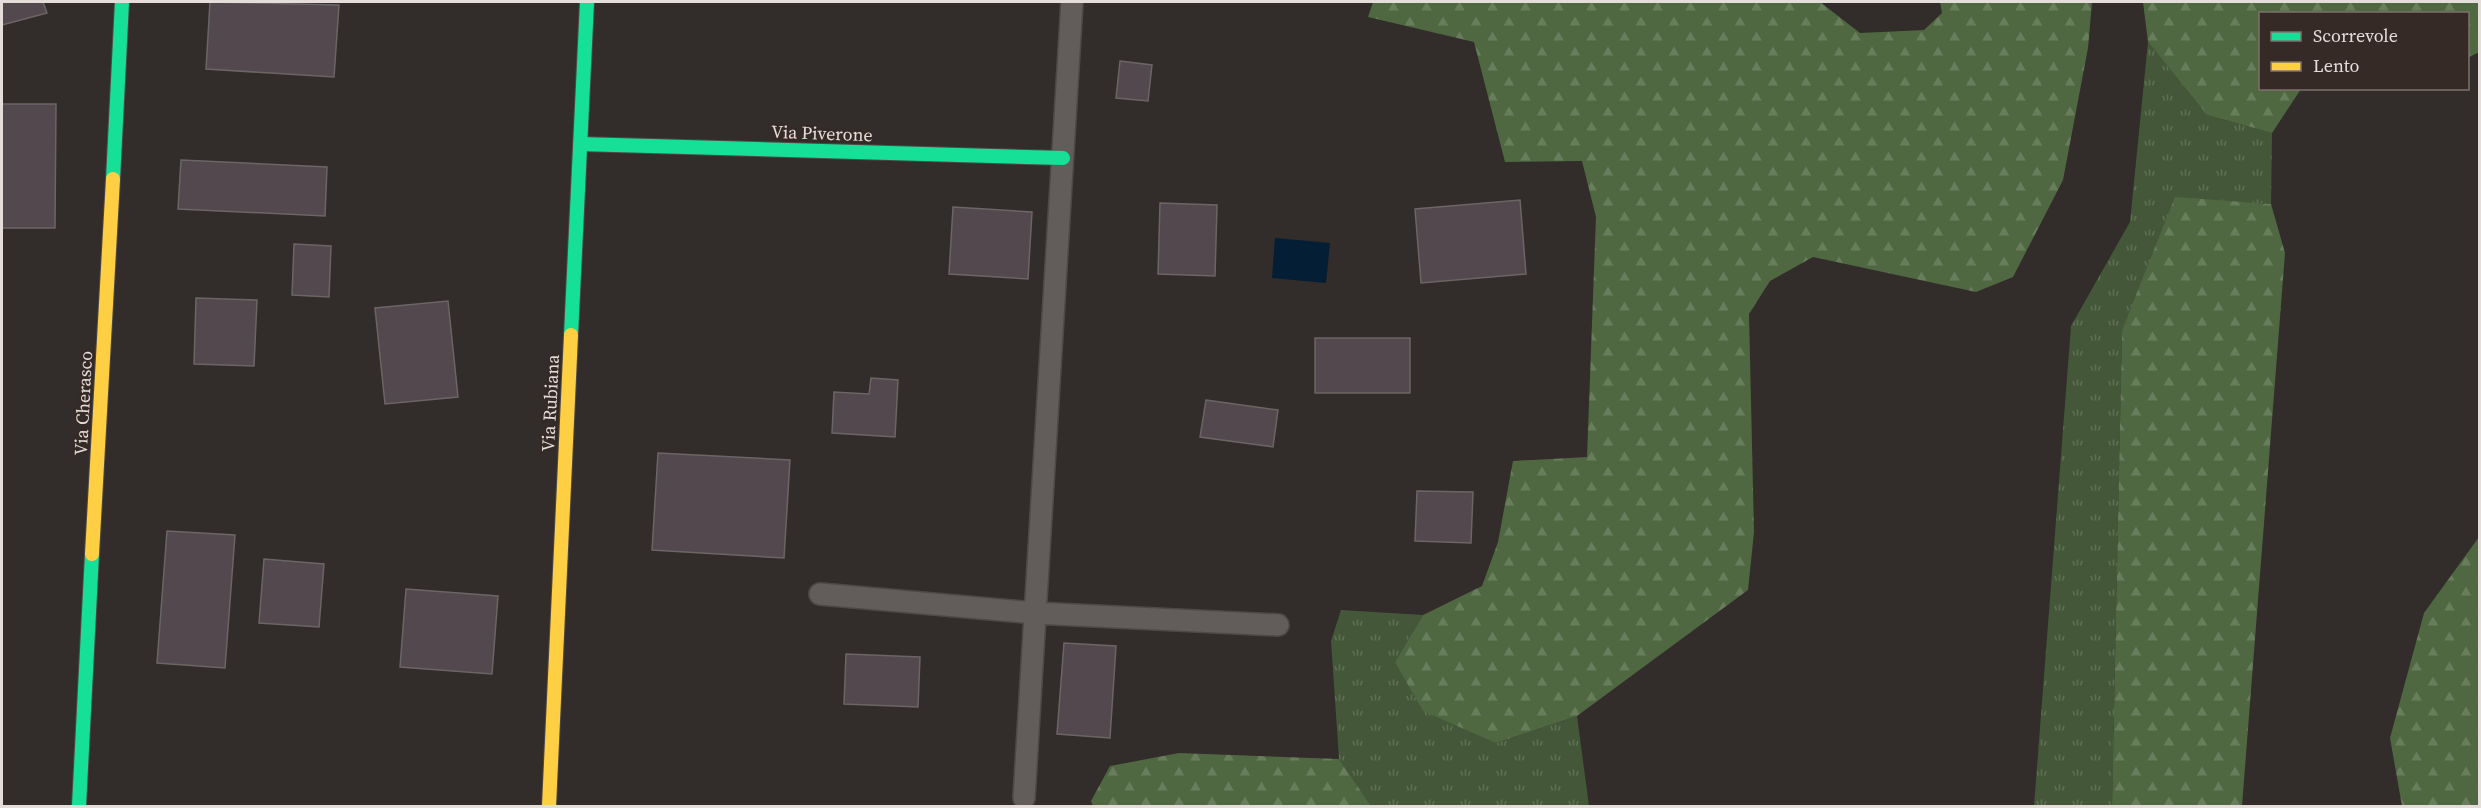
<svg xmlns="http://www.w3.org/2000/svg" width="2481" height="808" font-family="'Source Serif 4',serif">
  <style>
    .grass { fill: url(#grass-tufts) }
    .forest { fill: url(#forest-firs) }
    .water { fill: #041e35 }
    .building { fill: #52484e; stroke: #6b6666; stroke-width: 1.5 }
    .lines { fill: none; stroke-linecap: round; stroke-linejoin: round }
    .lane-casing { stroke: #4e4947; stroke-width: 24 }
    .fast-casing { stroke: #4e4947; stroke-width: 16 }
    .slow-casing { stroke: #4e4947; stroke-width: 16 }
    .lane { stroke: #625d5b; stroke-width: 21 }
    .fast { stroke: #16e098; stroke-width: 14 }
    .slow { stroke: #ffcf43; stroke-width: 14 }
    .labels { text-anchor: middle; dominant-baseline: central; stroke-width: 4.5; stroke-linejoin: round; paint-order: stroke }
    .street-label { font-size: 18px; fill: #e5ddda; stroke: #362a26 }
  </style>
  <defs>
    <pattern id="grass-tufts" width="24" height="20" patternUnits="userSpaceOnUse" patternTransform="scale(1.5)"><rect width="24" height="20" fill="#445839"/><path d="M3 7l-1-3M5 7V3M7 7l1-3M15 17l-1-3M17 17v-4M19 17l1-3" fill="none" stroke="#5f7055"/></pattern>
    <pattern id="forest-firs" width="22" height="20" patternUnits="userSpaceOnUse" patternTransform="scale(1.5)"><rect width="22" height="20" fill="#4f6841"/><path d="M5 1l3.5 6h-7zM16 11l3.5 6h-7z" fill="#687d5c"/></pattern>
  </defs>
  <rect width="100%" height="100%" fill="#322c2a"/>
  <path class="grass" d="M 2148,42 L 2207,115 L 2272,133 L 2271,204 L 2176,198 L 2122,330 L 2112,806 L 2034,806 L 2071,326 L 2130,222 Z
    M 1341,610 L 1423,615 L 1395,662 L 1496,743 L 1577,716 L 1589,806 L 1371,806 L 1339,759 L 1331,641 Z"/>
  <path class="forest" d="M 1373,2 L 1820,2 L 1860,33 L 1924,30 L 1942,13 L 1940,2 L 2092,2 L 2088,48 L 2063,180 L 2013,277 L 1976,292 L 1813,257 L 1770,281 L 1749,314 L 1754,532 L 1748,590 L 1577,716 L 1496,743 L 1423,711 L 1395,662 L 1423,615 L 1482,586 L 1498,542 L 1513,461 L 1587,457 L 1596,217 L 1582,161 L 1505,162 L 1474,42 L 1368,17 Z
    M 2143,2 L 2479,2 L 2479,52 L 2468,58 L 2468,14 L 2260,14 L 2260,88 L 2301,89 L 2272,133 L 2207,115 L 2148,42 Z
    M 2175,197 L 2271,204 L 2285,253 L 2242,806 L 2112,806 L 2122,330 Z
    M 2479,537 L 2479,806 L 2402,806 L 2390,738 L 2424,613 Z
    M 1179,753 L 1339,759 L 1371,806 L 1093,806 L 1091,801 L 1110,766 Z"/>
  <path class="water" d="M 1275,238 L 1330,243 L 1326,283 L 1272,278 Z"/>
  <path class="building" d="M 2,2 L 43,2 L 47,13 L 2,25 Z
    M 210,2 L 339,5 L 334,77 L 206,69 Z
    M 1120,61 L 1152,65 L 1148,101 L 1116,98 Z
    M 2,104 L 56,104 L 55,228 L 2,228 Z
    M 181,160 L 327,167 L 325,216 L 178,209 Z
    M 1520,200 L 1526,274 L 1421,283 L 1415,209 Z
    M 1160,203 L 1217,205 L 1215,276 L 1158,274 Z
    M 953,207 L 1032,212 L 1028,279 L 949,274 Z
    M 294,244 L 331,246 L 329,297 L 292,295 Z
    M 196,298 L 257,300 L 254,366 L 194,364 Z
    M 448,301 L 458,397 L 385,404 L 375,308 Z
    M 1315,338 L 1410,338 L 1410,393 L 1315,393 Z
    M 871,378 L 898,380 L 895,437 L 832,433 L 834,392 L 869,394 Z
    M 1206,400 L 1278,410 L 1273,447 L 1200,437 Z
    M 658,453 L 790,460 L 784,558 L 652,550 Z
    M 1417,491 L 1473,492 L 1471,543 L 1415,541 Z
    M 167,531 L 235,535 L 225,668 L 157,663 Z
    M 264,559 L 324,564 L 319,627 L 259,623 Z
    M 406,589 L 498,596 L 492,674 L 400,667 Z
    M 1064,643 L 1116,646 L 1110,738 L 1057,734 Z
    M 846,654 L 920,657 L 918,707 L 844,704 Z"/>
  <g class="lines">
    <g class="lane-casing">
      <path id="lane" d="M 820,594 L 1035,613 L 1278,625
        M 1024,798 L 1072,2"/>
    </g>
    <g class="fast-casing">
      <path id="fast" d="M 580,144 L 1063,158
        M 113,179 L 122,2
        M 571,335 L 587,2
        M 79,806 L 92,554"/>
    </g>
    <g class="slow-casing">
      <path id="slow" d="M 92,554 L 113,179
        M 549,806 L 571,335"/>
    </g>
    <use href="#lane" class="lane"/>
    <use href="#fast" class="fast"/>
    <use href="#slow" class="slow"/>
  </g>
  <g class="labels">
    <g class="street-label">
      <text transform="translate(822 133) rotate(2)">Via Piverone</text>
      <text transform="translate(83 403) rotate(-87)">Via Cherasco</text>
      <text transform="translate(550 403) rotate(-87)">Via Rubiana</text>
    </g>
  </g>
  <rect width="2481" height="808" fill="none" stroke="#e5ddda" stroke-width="6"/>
  <rect x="2259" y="12" width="210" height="78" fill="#362a26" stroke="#7c726e" stroke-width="1.5"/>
  <rect x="2271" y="32" width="30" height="9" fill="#16e098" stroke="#7c726e" stroke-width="1.5"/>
  <text x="2313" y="42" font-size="18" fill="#e5ddda">Scorrevole</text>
  <rect x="2271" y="62" width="30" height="9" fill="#ffcf43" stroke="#7c726e" stroke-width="1.5"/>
  <text x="2313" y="72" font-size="18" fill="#e5ddda">Lento</text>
</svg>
